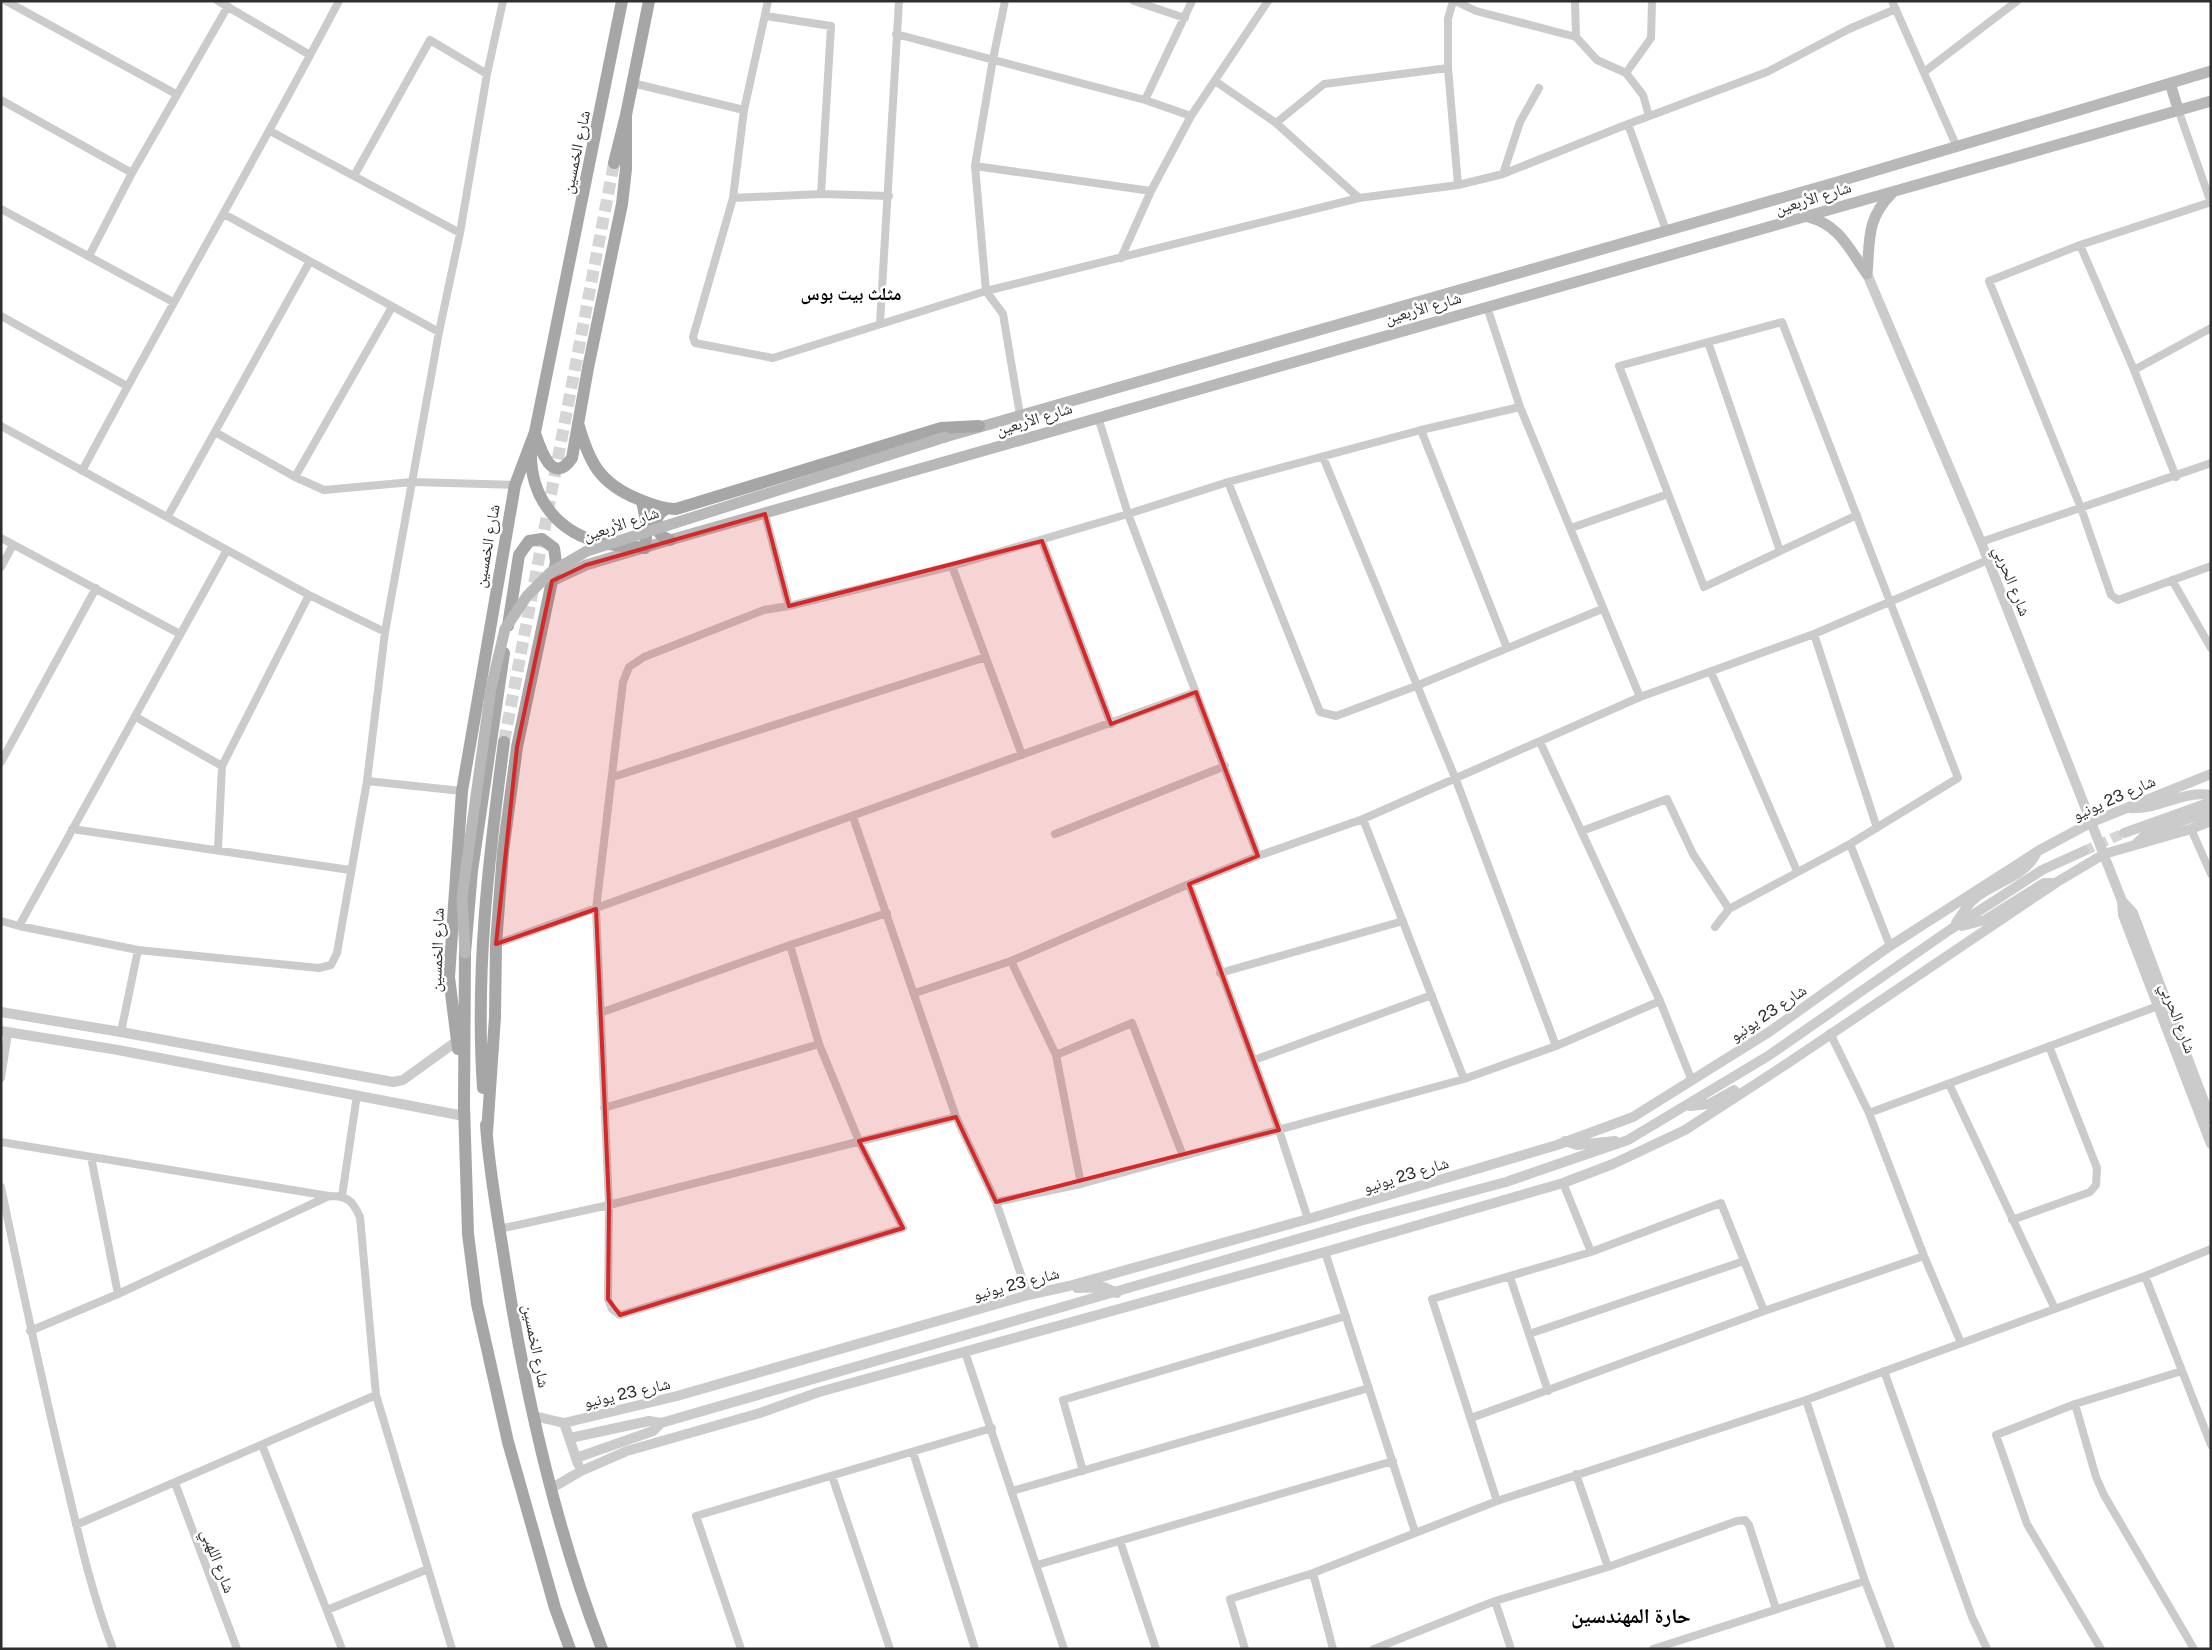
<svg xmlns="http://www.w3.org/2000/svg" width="2212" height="1650" font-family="'Public Sans','Noto Naskh Arabic',sans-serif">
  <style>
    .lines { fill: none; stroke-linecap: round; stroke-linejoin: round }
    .tertiary-tunnel { stroke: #d5d5d5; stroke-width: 10; stroke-dasharray: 10 5; stroke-linecap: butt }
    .primary-tunnel { stroke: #d5d5d5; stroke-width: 12; stroke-dasharray: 12 6; stroke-linecap: butt }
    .minor { stroke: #cbcbcb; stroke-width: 8 }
    .tertiary { stroke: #cbcbcb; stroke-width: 10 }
    .secondary { stroke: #b8b8b8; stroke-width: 11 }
    .primary { stroke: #a6a6a6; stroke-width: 12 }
    .secondary-bridge { stroke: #b8b8b8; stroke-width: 11 }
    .marked { fill: #d62828; fill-opacity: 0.2; stroke: #d62828; stroke-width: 4; stroke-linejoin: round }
    .labels { text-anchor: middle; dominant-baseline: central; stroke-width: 5; stroke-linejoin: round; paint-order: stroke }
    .street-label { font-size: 16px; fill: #2e2e2e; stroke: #fff }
    .neighbourhood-label { font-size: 18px; font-weight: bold; fill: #000; stroke: #fff }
    .district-label { font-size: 21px; font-weight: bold; fill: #000; stroke: #fff }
  </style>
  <rect width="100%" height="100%" fill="#fff"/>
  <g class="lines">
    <path class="tertiary-tunnel" d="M 2084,851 L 2124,833"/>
    <path class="primary-tunnel" d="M 504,742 L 614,163"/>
    <path class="minor" d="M 6,1 L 176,94
      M 218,1 L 310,55
      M 768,1 L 744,110 L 733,198 L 693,337 L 695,343 L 773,358 L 986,291 L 1359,198 L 1458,185 L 1503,174 L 1628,124 L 1767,72 L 1849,29 L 1896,9
      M 1005,1 L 993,59 L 975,166 L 986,291 L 1003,314 L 1020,415
      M 1134,1 L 1185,18
      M 1453,1 L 1448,19 L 1448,68 L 1458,185
      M 1455,1 L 1476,11 L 1576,37 L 1597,60 L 1626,73 L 1643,95 L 1649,116
      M 1575,1 L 1576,37
      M 1892,1 L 1956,145
      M 766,16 L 831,26 L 821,194
      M 896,34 L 1145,100 L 1191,116
      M 1924,72 L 2017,1
      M 1626,73 L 1651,38 L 1652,1
      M 1215,81 L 1276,123 L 1359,198
      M 632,83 L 744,110
      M 1,100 L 132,173
      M 1145,100 L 1192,1
      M 2178,109 L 2211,203
      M 1276,123 L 1324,84 L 1448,68
      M 1628,124 L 1666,230
      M 270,131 L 460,233
      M 975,166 L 1151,191
      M 1503,174 L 1520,122 L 1539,88
      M 354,176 L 430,40 L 487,74
      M 733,198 L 821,194 L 889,196
      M 2211,202 L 2080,245 L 1989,281 L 2081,508 L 2111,595 L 2118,600 L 2211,566
      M 1,209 L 173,302
      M 224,214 L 439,332
      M 2080,245 L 2134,370 L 2176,477
      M 89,256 L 132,173 L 228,6
      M 1121,258 L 1151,191 L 1191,116 L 1268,1
      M 1487,307 L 1520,407 L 1640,697
      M 1,316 L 127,386
      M 880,323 L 899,1
      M 1708,342 L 1780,551
      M 2134,370 L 2211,328
      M 1098,417 L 1128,514 L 1258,856
      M 1,426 L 309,595 L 385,632
      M 1421,430 L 1507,648
      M 215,432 L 295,477 L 324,490 L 412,482 L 515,485
      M 1323,457 L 1456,780 L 1556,1046
      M 82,471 C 166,313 256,159 339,1
      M 295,477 L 392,307
      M 1228,482 L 1320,712 L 1336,716 L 1416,686 L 1602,609
      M 765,514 L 789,606
      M 168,516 L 310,261
      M 1571,528 L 1668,494
      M 1,538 L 180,634
      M 1042,541 L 1111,724
      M 1981,542 L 2211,463
      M 952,566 L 1022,755
      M 1,567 L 13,545
      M 2172,580 L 2211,648
      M 1814,634 L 1877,828
      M 1711,672 L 1797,871
      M 136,717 L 222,766
      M 1540,742 L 1660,1001 L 1692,1081
      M 1,762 L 96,588
      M 613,777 L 986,657
      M 367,781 L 462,791
      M 853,817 L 956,1117 L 996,1202 L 1028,1295
      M 1363,819 L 1464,1079
      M 72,829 L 350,870
      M 2191,829 L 2211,874
      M 1582,831 L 1667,799 L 1693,854 L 1729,909
      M 1055,834 L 1225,766
      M 1850,844 L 1890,946
      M 218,849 L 222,766 L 309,595
      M 1189,884 L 1279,1130 L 1308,1219
      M 1,921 L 19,926 L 138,950 L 319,968 L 331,965 L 337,953 L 367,781 L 385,632 L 439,332 L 460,233 L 487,74 L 503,1
      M 19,926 L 227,550
      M 1715,927 L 1729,909 L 1850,844 L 1958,778 L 1782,322 L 1619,366 L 1704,587 L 1857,515
      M 496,944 L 1196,692
      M 790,945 L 819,1044 L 859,1141 L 903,1228 L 620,1315 L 612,1309 L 608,1299 L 609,1205 L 596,909 L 623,682 L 629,667 L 644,657 L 764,610 L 789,606 L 952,566 L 1128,514 L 1228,482 L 1421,430 L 1520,407
      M 1011,961 L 1056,1055 L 1081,1184
      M 1220,973 L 1403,921
      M 915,993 L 1011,961 L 1189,884 L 1258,856 L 1363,819 L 1640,697 L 1814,634 L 1988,560
      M 600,1013 L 790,945 L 887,913
      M 121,1032 L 138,950
      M 1830,1033 L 1869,1113 L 1924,1256 L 1961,1343
      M 1056,1055 L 1132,1023 L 1183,1156
      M 1254,1060 L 1432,995
      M 1,1078 L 8,1033
      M 1949,1084 L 2055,1309
      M 604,1108 L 819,1044
      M 1869,1113 L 2158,1006
      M 1,1142 L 329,1196 C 348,1196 352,1200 360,1217 L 376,1395 L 452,1649
      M 91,1157 L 118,1294 L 329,1196
      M 1563,1183 L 1591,1252
      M 1,1187 C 21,1283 41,1378 64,1473 C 78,1532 91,1592 113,1649
      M 342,1196 L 357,1095
      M 996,1202 L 1081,1184 L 1464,1079 L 1556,1046 L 1660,1001
      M 2012,1220 L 2090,1192 L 2096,1185 L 2097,1168 L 2049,1046
      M 499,1229 L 609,1205 L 956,1117
      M 1325,1252 L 1415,1532
      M 2145,1276 L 2211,1445
      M 1510,1277 L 1548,1391
      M 30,1331 L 118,1294
      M 1529,1334 L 1744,1261
      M 965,1352 L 1064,1649
      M 1884,1371 L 1972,1617 L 1987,1649
      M 1806,1400 L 1865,1581 L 1891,1649
      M 2075,1404 L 2096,1477 L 2104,1495 L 2194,1649
      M 1471,1418 L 1764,1311 L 1924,1256
      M 262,1445 L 342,1649
      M 913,1452 L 975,1649
      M 1083,1471 L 1063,1400 L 1346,1316
      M 1576,1474 L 1608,1567
      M 832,1476 L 890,1649
      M 175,1483 L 237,1649
      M 1012,1491 L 1369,1388
      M 1497,1501 L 1432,1299 L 1591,1252 L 1721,1203 L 1764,1311
      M 76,1525 L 376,1395
      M 1120,1541 L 1156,1649
      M 1037,1565 L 1393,1461
      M 1313,1573 L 1333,1649
      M 1495,1601 L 1511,1649
      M 327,1610 L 428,1569
      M 741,1649 L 696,1516 L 992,1428
      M 1245,1649 L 1230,1599 L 1313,1573 L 1497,1501 L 1806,1400 L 2145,1276 L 2211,1249
      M 1374,1649 L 1495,1601 L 1608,1567 L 1737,1521 L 1745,1520 L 1749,1525 L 1776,1609
      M 1653,1649 L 1865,1581
      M 2101,1649 L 2027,1524 L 1996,1435 L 2075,1404 L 2182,1371"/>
    <path class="tertiary" d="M 1867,274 L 1981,542 L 2122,901 L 2123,915 L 2211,1144
      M 2129,808 C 2157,811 2182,790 2211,795
      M 2124,833 L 2211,802
      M 2135,845 L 2147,833 L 2205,813 L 2211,808
      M 2122,901 L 2133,913 L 2211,1120
      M 1956,923 C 1961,916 1966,907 1973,900 C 1991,883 2024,878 2036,854
      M 1962,926 L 1985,920 L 2036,888 L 2044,883 L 2051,883
      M 1,1012 L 121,1032 L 393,1082 L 403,1080 L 457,1041
      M 1,1031 L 118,1050 L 464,1116
      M 1690,1106 L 1709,1104 L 1734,1090
      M 1565,1141 L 1577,1145 L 1615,1141
      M 1077,1288 L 1104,1287 L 1117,1293
      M 534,1416 L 564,1423 L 677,1396 L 1028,1295 L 1069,1286 L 1308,1219 L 1557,1145 L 1633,1117 L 1769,1032 L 1890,946 L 2038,851 L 2092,822 L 2211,774
      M 564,1423 L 578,1464
      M 570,1438 L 649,1421 L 661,1423
      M 576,1458 L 653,1431 L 661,1423 L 1360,1221 L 1506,1182 L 1628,1140 L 1768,1056 L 1951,929 L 2042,870 L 2084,851
      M 552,1488 L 581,1471 L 627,1451 L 760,1413 L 819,1392 L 1325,1252 L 1563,1183 L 1613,1164 L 1685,1130 L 1788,1063 L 2057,882 L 2104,854 L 2191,829 L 2211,821"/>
    <path class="secondary" d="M 2170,83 L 2178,109
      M 1808,217 C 1840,225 1849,249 1867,274
      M 1867,274 C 1870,240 1866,219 1892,193
      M 945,437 L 1837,182 L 2211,71
      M 550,586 L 552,581 L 586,565 L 670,540 L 2211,101"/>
    <path class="primary" d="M 614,163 L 626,115 L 649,1
      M 578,423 C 589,462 599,483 638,499 C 650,504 663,509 676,509 L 941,428 L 979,426
      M 535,433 C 540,448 552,487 572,458 L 588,368 L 622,204 L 626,169 L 626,115
      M 531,452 C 530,494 554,529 595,541 C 611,546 629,546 645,548 L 647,526 L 642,501
      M 666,509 C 651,517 654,535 670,540
      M 504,653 L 472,871 L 465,953 L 464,1106 L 468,1234 L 477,1304 L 508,1442 L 555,1608 L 570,1649
      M 458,1049 L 449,977 L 462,791 L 515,485 L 535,432 L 622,1
      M 483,1088 C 475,972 489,856 504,742
      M 486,1125 C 489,1169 497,1213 504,1257 C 524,1389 554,1524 602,1649
      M 487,1133 L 495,1017 L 496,944 L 503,852 L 517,747 L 556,562 L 554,548 L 542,539 L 529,541 L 519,555 L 508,626"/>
    <path class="secondary-bridge" d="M 465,953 L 462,897 L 491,688 L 505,629 L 527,596 L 551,572 L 587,551 L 945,437"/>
  </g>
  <path class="marked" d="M 765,514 L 789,606 L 1042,541 L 1111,724 L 1196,692 L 1258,856 L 1189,884 L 1279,1130 L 996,1202 L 956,1117 L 859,1141 L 903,1228 L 620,1315 L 608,1299 L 609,1205 L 596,909 L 496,944 L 517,747 L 552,581 L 586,565 Z"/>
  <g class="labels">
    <g class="street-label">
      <text transform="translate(576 152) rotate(-78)">شارع الخمسين</text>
      <text transform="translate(1813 198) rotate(-17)">شارع الأربعين</text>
      <text transform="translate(1423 308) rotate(-16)">شارع الأربعين</text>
      <text transform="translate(1034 419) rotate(-17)">شارع الأربعين</text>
      <text transform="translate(621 524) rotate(-18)">شارع الأربعين</text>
      <text transform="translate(487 546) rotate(-80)">شارع الخمسين</text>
      <text transform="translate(2012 581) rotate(68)">شارع الحربي</text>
      <text transform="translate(2114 798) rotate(-24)">شارع 23 يونيو</text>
      <text transform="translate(437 950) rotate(-88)">شارع الخمسين</text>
      <text transform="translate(1768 1013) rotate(-34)">شارع 23 يونيو</text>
      <text transform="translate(2178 1018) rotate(69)">شارع الحربي</text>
      <text transform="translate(1406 1175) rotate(-17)">شارع 23 يونيو</text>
      <text transform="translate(1016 1284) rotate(-15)">شارع 23 يونيو</text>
      <text transform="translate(536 1346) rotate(79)">شارع الخمسين</text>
      <text transform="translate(627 1393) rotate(-13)">شارع 23 يونيو</text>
      <text transform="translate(218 1561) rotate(69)">شارع اللهبي</text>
    </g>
    <g class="neighbourhood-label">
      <text x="851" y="293">مثلث بيت بوس</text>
    </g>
    <g class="district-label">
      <text x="1631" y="1615">حارة المهندسين</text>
    </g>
  </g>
  <rect width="2212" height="1650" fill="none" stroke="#2e2e2e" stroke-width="5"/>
</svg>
